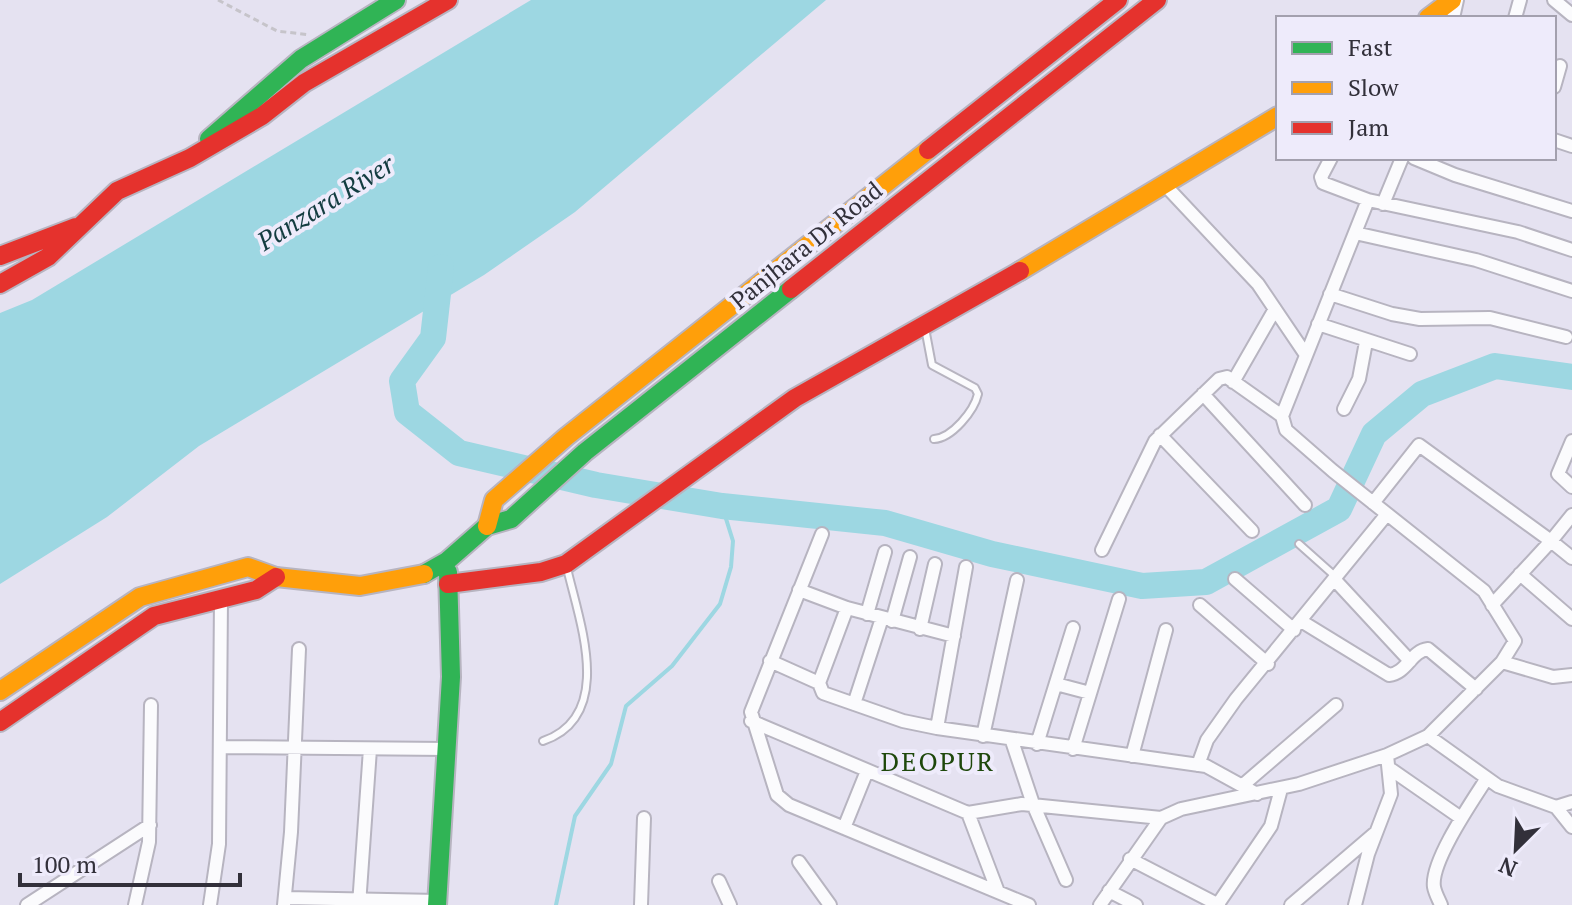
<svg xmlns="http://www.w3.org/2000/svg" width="1572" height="905" font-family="'PT Serif',serif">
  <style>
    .water { fill: #9dd7e2 }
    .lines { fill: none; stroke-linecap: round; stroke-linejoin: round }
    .stream { stroke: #9dd7e2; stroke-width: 4 }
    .river { stroke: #9dd7e2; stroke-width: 26 }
    .lane-casing { stroke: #b7b4c0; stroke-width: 10 }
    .street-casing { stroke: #b7b4c0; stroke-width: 16 }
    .fast-casing { stroke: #b7b4c0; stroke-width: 22 }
    .slow-casing { stroke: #b7b4c0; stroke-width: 22 }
    .jam-casing { stroke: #b7b4c0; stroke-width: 22 }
    .path { stroke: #c6c4ca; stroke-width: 3; stroke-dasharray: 6 4; stroke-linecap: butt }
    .lane { stroke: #fbfbfd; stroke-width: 6 }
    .street { stroke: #fbfbfd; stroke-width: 12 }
    .fast { stroke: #30b455; stroke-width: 18 }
    .slow { stroke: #ff9f0a; stroke-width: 18 }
    .jam { stroke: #e5322d; stroke-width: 18 }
    .labels { text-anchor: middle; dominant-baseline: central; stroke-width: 8; stroke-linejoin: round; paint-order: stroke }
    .street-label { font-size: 24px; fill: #32303a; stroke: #eeebfb }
    .water-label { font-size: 26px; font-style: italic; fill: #133c40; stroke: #eeebfb }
    .neighbourhood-label { font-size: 26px; letter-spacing: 2px; fill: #1e480b; stroke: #eeebfb }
  </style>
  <rect width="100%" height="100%" fill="#e5e2f1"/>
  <path class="water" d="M 531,0 L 826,0 L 575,212 L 484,275 L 199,446 L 107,517 L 0,584 L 0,313 L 32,300 Z"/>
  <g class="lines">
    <path class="stream" d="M 556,905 L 575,816 L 611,764 L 626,706 L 672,666 L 720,604 L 731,567 L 733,541 L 722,506"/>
    <path class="river" d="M 441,267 L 433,338 L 402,381 L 407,412 L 459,453 L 596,485 L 722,506 L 885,523 L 992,554 L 1142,586 L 1206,582 L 1339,509 L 1374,434 L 1422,394 L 1495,366 L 1572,377"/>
    <g class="lane-casing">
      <path id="lane" d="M 925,328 L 932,365 L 975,388 L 978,394 C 974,411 952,438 934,439
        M 1299,544 L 1336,577
        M 543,741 C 616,716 579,621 567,568"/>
    </g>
    <g class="street-casing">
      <path id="street" d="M 1554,0 L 1572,15
        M 1453,18 L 1457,0
        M 1515,18 L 1520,0
        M 1554,87 L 1560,66
        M 1554,140 L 1572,146
        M 1331,158 L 1321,177 L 1323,183 L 1368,200
        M 1414,158 L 1455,175 L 1572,211
        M 1164,184 L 1258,284 L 1306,355
        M 1383,204 L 1402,158
        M 1355,233 L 1476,260 L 1572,291
        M 1330,294 L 1392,314 L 1420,319 L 1490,318 L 1566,337
        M 1318,324 L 1410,354
        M 1233,382 L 1275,309
        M 1203,394 L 1305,505
        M 1344,409 L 1359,379 L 1366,342
        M 1160,435 L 1252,531
        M 1572,441 L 1558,474 L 1572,487
        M 1373,503 L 1419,445 L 1551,541 L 1572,515
        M 822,534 L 751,712 L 777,795 L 789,805 L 1029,905
        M 1102,550 L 1155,441 L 1219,379 L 1227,377 L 1282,416
        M 1520,574 L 1572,619
        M 1235,579 L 1294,630
        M 1334,579 L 1410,661
        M 799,590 L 847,608 L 954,636
        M 1200,605 L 1268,664
        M 1492,605 L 1551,541 L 1572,558
        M 847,608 L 819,683 L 823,693 L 903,721 L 937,728 L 1206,766 L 1257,794
        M 867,614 L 885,552
        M 892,621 L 910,557
        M 1301,621 L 1389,675 C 1407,673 1411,651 1428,649 L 1476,689
        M 920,629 L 935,564
        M 770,661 L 819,683
        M 1502,662 L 1553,677 L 1572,675
        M 1056,684 L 1090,693
        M 854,704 L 882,618
        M 751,721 L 968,813 L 1022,804 L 1161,818
        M 937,728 L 966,567
        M 983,736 L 1017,580
        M 1428,736 L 1502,662 L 1515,641 L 1484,591 L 1333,471 L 1286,430 L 1282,416 L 1368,200 L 1518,232 L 1572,250
        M 1012,741 L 1033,804 L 1066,880
        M 1037,744 L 1073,628
        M 220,747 L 447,749
        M 1073,749 L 1119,599
        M 1132,756 L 1166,630
        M 1198,765 L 1207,740 L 1236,699 L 1387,514
        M 1389,768 L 1461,818
        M 1243,785 L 1336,705
        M 1556,807 L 1572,802
        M 968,813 L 998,892
        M 844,828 L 867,771
        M 1130,859 L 1219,905
        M 799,862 L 830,905
        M 719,881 L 730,905
        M 1109,891 L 1136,905
        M 286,898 L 438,901
        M 1218,904 L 1271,826 L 1281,789
        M 27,905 L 150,825
        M 135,905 L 149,842 L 151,705
        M 210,905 L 219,844 L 221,599
        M 284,905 L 291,832 L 299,649
        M 359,905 L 370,749
        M 641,905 L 644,818
        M 1100,905 L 1161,818 L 1181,809 L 1299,784 L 1387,755 L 1428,736 L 1498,786 L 1556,807 L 1572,827
        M 1291,905 L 1374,834
        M 1355,905 L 1368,854 L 1391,794 L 1387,755
        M 1441,905 C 1439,900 1435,893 1434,887 C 1430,862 1473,800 1487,778"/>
    </g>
    <g class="fast-casing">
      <path id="fast" d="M 209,139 L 301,59 L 396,0
        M 424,574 L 447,561 L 487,526 L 511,519 L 585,452 L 791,289
        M 437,905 L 451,677 L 448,572"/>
    </g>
    <g class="slow-casing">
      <path id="slow" d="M 1428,18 L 1452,0
        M 1020,271 L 1278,116
        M 487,526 L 494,500 L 566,437 L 928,150
        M 0,691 L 140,597 L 248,567 L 276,577 L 360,586 L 424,574"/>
    </g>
    <g class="jam-casing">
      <path id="jam" d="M 928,150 L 1118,0
        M 0,256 L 76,227
        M 0,284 L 48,257 L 117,191 L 190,158 L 262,116 L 304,83 L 448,0
        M 791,289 L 1157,0
        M 448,584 L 541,572 L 566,564 L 795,398 L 1020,271
        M 0,722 L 154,616 L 256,590 L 276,577"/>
    </g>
    <path class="path" d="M 218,0 L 277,31 L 310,35"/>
    <use href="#lane" class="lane"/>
    <use href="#street" class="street"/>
    <use href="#fast" class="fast"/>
    <use href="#slow" class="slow"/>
    <use href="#jam" class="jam"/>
  </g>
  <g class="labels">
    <g class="street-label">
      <text transform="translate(806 245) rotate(-39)">Panjhara Dr Road</text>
    </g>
    <g class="water-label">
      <text transform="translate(325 202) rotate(-32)">Panzara River</text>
    </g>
    <g class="neighbourhood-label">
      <text x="938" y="761">DEOPUR</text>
    </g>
  </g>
  <rect x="1276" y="16" width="280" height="144" fill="#eeebfb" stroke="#a3a0ae" stroke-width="2"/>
  <rect x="1292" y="42" width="40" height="12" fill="#30b455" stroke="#a3a0ae" stroke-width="2"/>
  <text x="1348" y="56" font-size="24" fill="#32303a">Fast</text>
  <rect x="1292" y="82" width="40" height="12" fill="#ff9f0a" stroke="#a3a0ae" stroke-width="2"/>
  <text x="1348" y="96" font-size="24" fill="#32303a">Slow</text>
  <rect x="1292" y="122" width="40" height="12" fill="#e5322d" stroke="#a3a0ae" stroke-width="2"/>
  <text x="1348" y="136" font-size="24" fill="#32303a">Jam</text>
  <g transform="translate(1516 849) rotate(204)" stroke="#eeebfb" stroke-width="6" paint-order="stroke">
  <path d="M0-6L14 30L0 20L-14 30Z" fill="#32303a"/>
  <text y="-12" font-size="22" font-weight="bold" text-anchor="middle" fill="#32303a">N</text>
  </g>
  <path d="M20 873v12h220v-12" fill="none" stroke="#32303a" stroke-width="4"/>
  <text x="32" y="873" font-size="24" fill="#32303a" stroke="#eeebfb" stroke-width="6" paint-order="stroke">100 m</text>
</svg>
